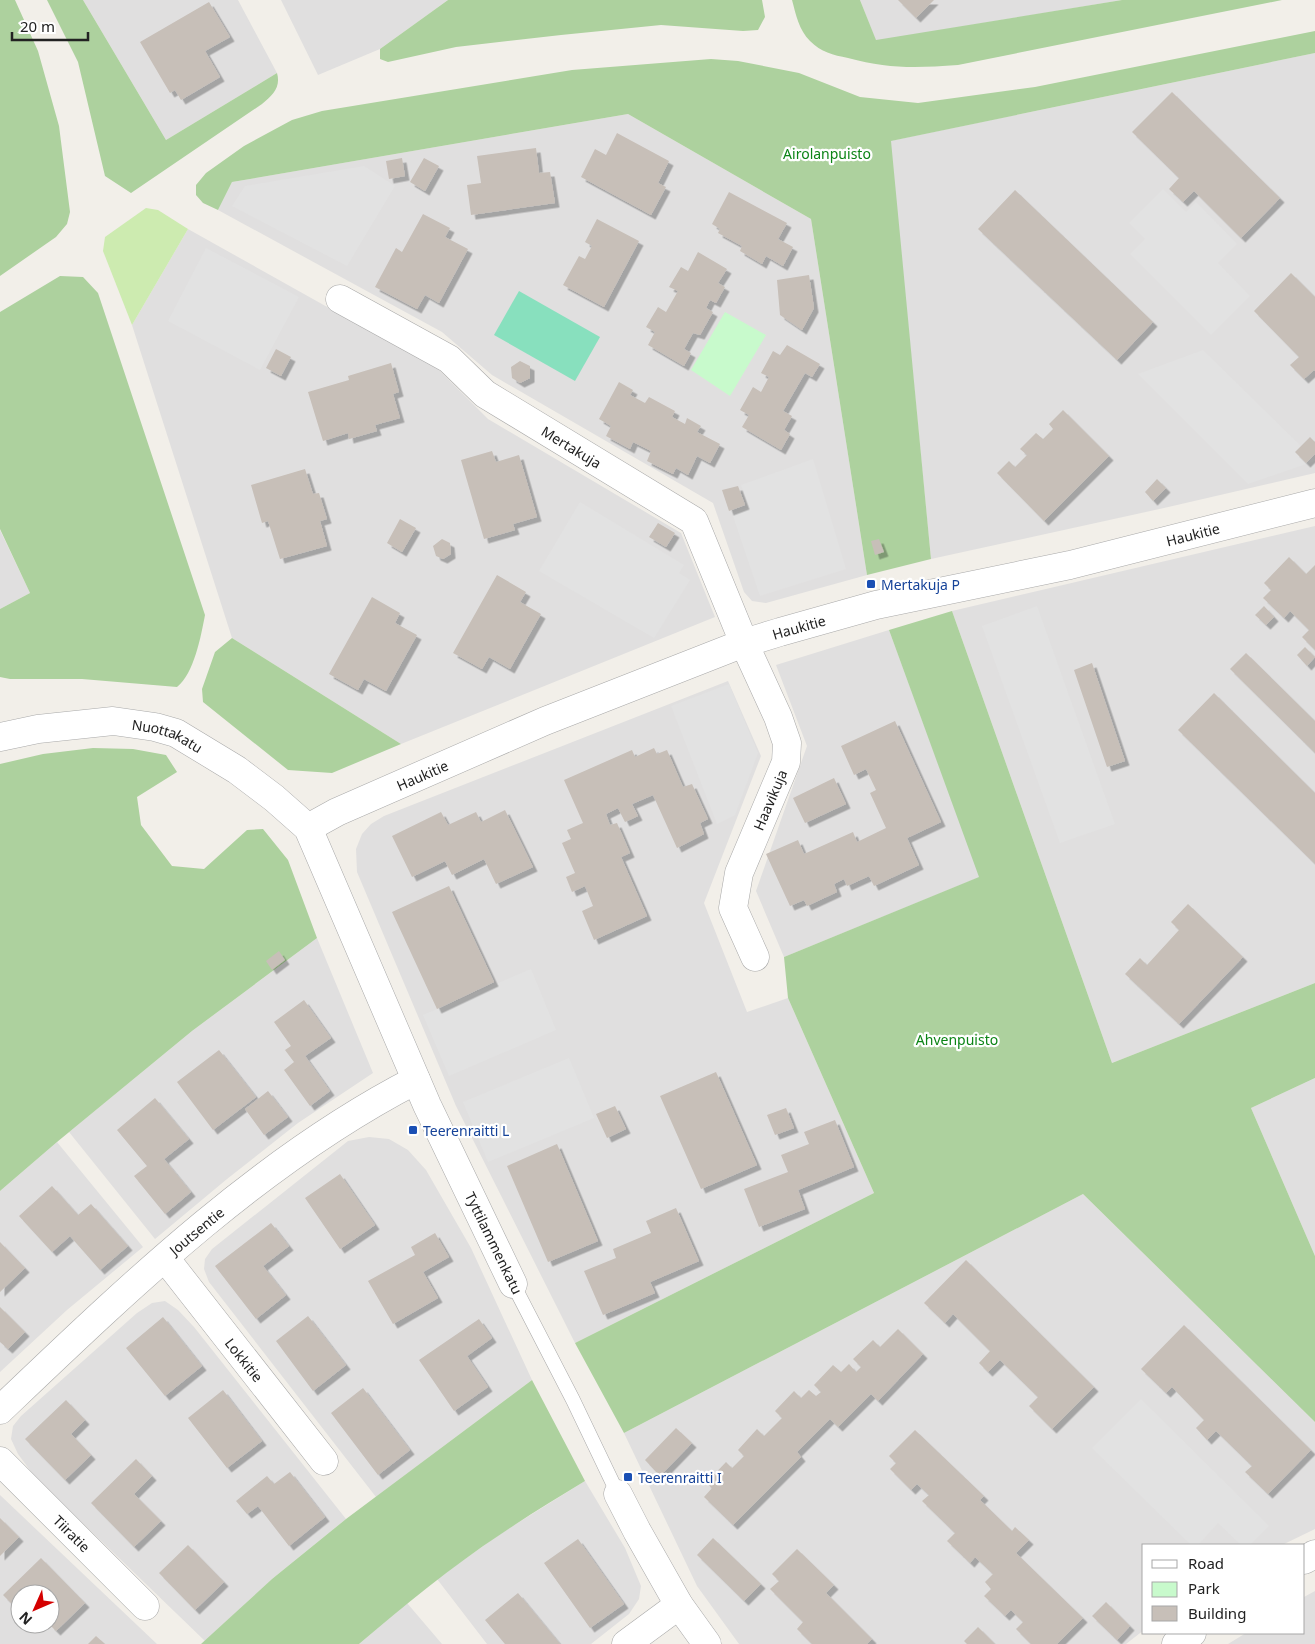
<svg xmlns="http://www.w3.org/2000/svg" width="1315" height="1644" font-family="'Noto Sans',sans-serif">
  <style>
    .residential { fill: #e0dfdf; fill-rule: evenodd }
    .grass { fill: #cdebb0 }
    .forest { fill: #add19e }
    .park { fill: #c8facc }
    .pitch { fill: #88e0be }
    .parking { fill: #e2e2e2 }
    .building { fill: #c7bfb8; filter: url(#shadow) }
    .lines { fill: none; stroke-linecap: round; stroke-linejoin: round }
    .lane-casing { stroke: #a9a9a9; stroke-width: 15 }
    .street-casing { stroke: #a9a9a9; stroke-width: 29 }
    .lane { stroke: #fff; stroke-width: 14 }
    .street { stroke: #fff; stroke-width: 28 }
    .transit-dot { fill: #1a4fb4; stroke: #fff; stroke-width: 2 }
    .labels { text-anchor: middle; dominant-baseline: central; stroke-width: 4.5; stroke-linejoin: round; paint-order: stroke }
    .park-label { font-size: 14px; fill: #0c8416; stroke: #fff }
    .street-label { font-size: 14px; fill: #222; stroke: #fff }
    .transit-label { font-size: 14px; fill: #164399; stroke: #fff; text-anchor: start }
  </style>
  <defs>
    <filter id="shadow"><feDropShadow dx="4.5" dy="4.5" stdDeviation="0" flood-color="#0004"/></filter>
  </defs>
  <rect width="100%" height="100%" fill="#f2efe9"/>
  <path class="residential" d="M 83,0 L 238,0 L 277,73 L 166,140 Z
    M 281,0 L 448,0 L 380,49 L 318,75 Z
    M 860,0 L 1122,0 L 876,41 Z
    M 1315,53 L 1315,473 L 1164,508 L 931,559 L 890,141 Z
    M 628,114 L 811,219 L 867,575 L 766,603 L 752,601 L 744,592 L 713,503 L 492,375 L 442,332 L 218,210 L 232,182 Z
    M 188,229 L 438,369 L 488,419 L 681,533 L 715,617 L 401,744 L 232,638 L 132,325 Z
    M 1315,526 L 1315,983 L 1112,1063 L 952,611 Z
    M 0,530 L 30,593 L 0,609 Z
    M 889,630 L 980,877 L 784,957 L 756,891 L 807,746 L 776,665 Z
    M 728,681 L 761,756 L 704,903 L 747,1012 L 788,998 L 874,1193 L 575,1343 L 456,1106 L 357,872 L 356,849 L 362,834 L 371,824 L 384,816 Z
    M 317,938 L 373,1073 L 298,1123 L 227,1179 L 155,1239 L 69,1132 L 192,1031 Z
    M 1315,1078 L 1315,1256 L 1251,1108 Z
    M 369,1137 L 389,1139 L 408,1150 L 426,1170 L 471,1248 L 532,1380 L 376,1497 L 209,1282 L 204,1269 L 205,1259 L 212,1249 L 348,1141 Z
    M 57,1142 L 143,1247 L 67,1310 L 0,1372 L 0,1191 Z
    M 1083,1194 L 1315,1422 L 1315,1529 L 1282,1545 L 1144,1545 L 1144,1630 L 1126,1644 L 739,1644 L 697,1586 L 624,1433 Z
    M 165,1301 L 178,1310 L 194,1327 L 346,1519 L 272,1579 L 205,1641 L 35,1477 L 18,1454 L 11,1439 L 13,1426 L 21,1416 L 137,1313 L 152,1303 Z
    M 585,1481 L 625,1548 L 641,1586 L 639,1599 L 629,1614 L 591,1644 L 487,1644 L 437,1579 L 500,1534 Z
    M 0,1495 L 157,1644 L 0,1644 ZM 20,1594 L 50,1594 L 50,1624 L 20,1624 Z
    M 1315,1591 L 1315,1644 L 1228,1644 L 1246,1633 L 1304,1633 L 1304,1597 Z
    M 407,1603 L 442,1644 L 359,1644 Z"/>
  <path class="grass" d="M 146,208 L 158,210 L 188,229 L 132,325 L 103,251 L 105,237 Z"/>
  <path class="forest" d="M 0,0 L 15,0 L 38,51 L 59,126 L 70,212 L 67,224 L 56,237 L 0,276 Z
    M 47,0 L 83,0 L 166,140 L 277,73 C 281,87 273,95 262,104 L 131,193 L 105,176 L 78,62 Z
    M 448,0 L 762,0 L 765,17 L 758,30 L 743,31 L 661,25 L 561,35 L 456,47 L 388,62 L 380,59 L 380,49 Z
    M 792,0 L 860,0 L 876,40 L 1122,0 L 1282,0 L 958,65 C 916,68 888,69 848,58 C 833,55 821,52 810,41 C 799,30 796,15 792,0 Z
    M 1315,31 L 1315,53 L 891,141 L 931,559 L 867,575 L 811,219 L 628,114 L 232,182 L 218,210 L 203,203 L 196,195 L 196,185 L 206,173 L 244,146 L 292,120 L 322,111 L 572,70 L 711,59 L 738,61 L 799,73 L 860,97 L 918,103 L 1035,87 Z
    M 60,276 L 83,277 L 98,293 L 205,615 C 201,636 194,674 177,687 L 82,679 L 10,679 L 0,677 L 0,609 L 30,593 L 0,529 L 0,312 Z
    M 952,611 L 1112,1063 L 1315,983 L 1315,1078 L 1251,1108 L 1315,1256 L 1315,1422 L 1083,1194 L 624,1433 L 575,1343 L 874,1193 L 788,998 L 784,957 L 979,877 L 889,630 Z
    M 232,638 L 401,744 L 332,773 L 288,770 L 203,702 L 202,689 L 215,652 Z
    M 93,748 L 133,749 L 166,755 L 177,772 L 137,797 L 141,825 L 172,866 L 204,869 L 247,830 L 263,829 L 288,860 L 317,938 L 192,1031 L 57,1142 L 0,1191 L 0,764 L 43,754 Z
    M 532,1380 L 585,1481 C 557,1498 529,1515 501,1534 C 451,1567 405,1605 359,1644 L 201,1644 L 272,1579 L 346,1519 Z"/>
  <path class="park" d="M 725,312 L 766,335 L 730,396 L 691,370 Z"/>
  <path class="pitch" d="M 519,291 L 600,337 L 575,381 L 494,335 Z"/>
  <path class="parking" d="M 364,166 L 395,186 L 347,266 L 232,206 L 245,186 Z
    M 1163,189 L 1186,212 L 1196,202 L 1237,244 L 1218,263 L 1250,296 L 1211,335 L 1130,254 L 1145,239 L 1129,223 Z
    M 206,248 L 299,297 L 260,370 L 168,321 Z
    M 1203,350 L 1315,460 L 1315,461 L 1248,484 L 1138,374 Z
    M 813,459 L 846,569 L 760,596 L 732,513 L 748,507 L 741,485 Z
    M 580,502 L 684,565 L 679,573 L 690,580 L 654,638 L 539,571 Z
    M 1037,606 L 1115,824 L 1060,843 L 982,626 Z
    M 729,684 L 758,753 L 735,815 L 717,824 L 671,706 Z
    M 531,969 L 556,1030 L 449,1076 L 423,1015 Z
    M 569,1058 L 594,1118 L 488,1162 L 463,1102 Z
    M 1141,1399 L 1269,1526 L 1250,1545 L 1241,1545 L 1218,1523 L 1198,1545 L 1191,1545 L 1092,1448 Z"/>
  <path class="building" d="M 898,0 L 934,0 L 916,18 Z
    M 209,2 L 230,37 L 205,51 L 220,77 L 181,100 L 175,90 L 170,93 L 140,42 Z
    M 1172,92 L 1280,198 L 1241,238 L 1194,191 L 1183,202 L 1169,189 L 1179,178 L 1132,132 Z
    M 617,133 L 669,161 L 658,183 L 666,187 L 651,215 L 581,177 L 595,149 L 606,155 Z
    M 536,148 L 539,173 L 550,172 L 555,203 L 471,215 L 467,185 L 481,183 L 477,156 Z
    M 402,158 L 405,176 L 389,179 L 386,161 Z
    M 424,158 L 439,166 L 425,191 L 410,182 Z
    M 1015,190 L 1153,322 L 1117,360 L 978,229 Z
    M 729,192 L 787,223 L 778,239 L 793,247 L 783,266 L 766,256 L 762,264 L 740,251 L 742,246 L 718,233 L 720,229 L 712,224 Z
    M 423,214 L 450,228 L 445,237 L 468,249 L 439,303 L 425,295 L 417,309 L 375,287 L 396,248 L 402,252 Z
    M 597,219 L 639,241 L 604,307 L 563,285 L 579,256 L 585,259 L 592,246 L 585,242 Z
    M 698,252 L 727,269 L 718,283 L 725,287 L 716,303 L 710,300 L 706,308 L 713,312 L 700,335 L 693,333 L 684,349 L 691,353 L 684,366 L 648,345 L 655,332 L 646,327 L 658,307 L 666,312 L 678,291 L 669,287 L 681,267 L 688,271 Z
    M 1291,273 L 1315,297 L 1315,371 L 1314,370 L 1304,379 L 1290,365 L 1299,357 L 1254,311 Z
    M 809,275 L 814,308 L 802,330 L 780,315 L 777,280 Z
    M 787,345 L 820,364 L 812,377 L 805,373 L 783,411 L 792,416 L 784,430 L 790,434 L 781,450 L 742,427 L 749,415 L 740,410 L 753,387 L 761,392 L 769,377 L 761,373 L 773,351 L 780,355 Z
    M 276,349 L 291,357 L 281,376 L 266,368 Z
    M 520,361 L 530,366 L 530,378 L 520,383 L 512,378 L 511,367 Z
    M 391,363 L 399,392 L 393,394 L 400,418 L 375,425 L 377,431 L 349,439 L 348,433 L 323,441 L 308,392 L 349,380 L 348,376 Z
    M 619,382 L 633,390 L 630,395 L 645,403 L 649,397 L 675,411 L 672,417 L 685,424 L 687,418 L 701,426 L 697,432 L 720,444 L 710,463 L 697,456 L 688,475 L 676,468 L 673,474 L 647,461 L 651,451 L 633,442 L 630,449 L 606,436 L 611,426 L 599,419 Z
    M 1063,410 L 1109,456 L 1044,521 L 997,473 L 1009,461 L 1015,467 L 1027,455 L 1020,449 L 1036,433 L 1043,439 L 1053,429 L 1049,424 Z
    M 1310,437 L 1315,442 L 1315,454 L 1306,463 L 1295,452 Z
    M 492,451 L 496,462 L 519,455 L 537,517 L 513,524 L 515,530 L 484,539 L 461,460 Z
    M 305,469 L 313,494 L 319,493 L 327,519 L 320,521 L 327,546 L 280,559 L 268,521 L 262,523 L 251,485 Z
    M 1157,479 L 1166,488 L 1153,501 L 1145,492 Z
    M 738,486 L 745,505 L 729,511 L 722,490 Z
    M 400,519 L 416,528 L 402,552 L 387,543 Z
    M 658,523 L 675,533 L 666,547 L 649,537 Z
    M 442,539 L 450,543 L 451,554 L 443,559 L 436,556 L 433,546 Z
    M 879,539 L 884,552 L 875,555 L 871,541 Z
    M 1289,557 L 1306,574 L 1315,565 L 1315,650 L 1302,637 L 1309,630 L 1290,611 L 1284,618 L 1263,598 L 1271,590 L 1264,583 Z
    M 497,575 L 526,592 L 520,602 L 541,614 L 510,669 L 489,657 L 482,669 L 453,653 Z
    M 372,597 L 400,613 L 395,623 L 417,635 L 386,691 L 364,679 L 358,690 L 329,674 Z
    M 1264,606 L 1274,617 L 1266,625 L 1255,615 Z
    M 1305,647 L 1315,657 L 1307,666 L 1297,655 Z
    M 1246,653 L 1315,721 L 1315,753 L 1230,669 Z
    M 1092,663 L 1125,761 L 1107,767 L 1074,670 Z
    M 1214,693 L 1315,793 L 1315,864 L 1178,730 Z
    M 895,721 L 941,822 L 907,838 L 919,865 L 874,886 L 869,876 L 847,886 L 844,879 L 834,884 L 837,892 L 807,906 L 804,900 L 790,906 L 766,854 L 798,840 L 804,854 L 853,832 L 857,842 L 886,828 L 870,793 L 876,790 L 866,769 L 854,775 L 841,746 Z
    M 654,748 L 657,754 L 667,750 L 683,787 L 692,784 L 708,819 L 700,823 L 704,834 L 677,848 L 653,795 L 632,804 L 638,816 L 625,822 L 618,808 L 606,814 L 610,825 L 617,823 L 630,853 L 621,857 L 647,916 L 594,940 L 582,911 L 593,906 L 585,886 L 572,892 L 566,877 L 575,873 L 562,843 L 571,839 L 567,830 L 583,823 L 564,780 L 632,750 L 635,757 Z
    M 834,778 L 846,804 L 805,823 L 793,798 Z
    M 505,810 L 533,867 L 496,884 L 484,859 L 452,875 L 445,861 L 412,877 L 392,836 L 441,812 L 448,825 L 476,812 L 481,822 Z
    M 449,886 L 494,982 L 437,1009 L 392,912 Z
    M 1188,904 L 1243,957 L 1179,1024 L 1125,974 L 1140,958 L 1147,965 L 1179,930 L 1171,922 Z
    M 279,951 L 285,960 L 272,970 L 266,961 Z
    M 304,1000 L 331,1038 L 305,1056 L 330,1091 L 310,1106 L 284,1070 L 294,1062 L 285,1050 L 291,1046 L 274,1022 Z
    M 219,1050 L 256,1097 L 213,1130 L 177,1082 Z
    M 716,1072 L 757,1165 L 701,1189 L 660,1096 Z
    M 268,1091 L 288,1117 L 264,1135 L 245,1109 Z
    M 155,1098 L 189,1139 L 164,1159 L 191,1192 L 165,1214 L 134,1176 L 147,1166 L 117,1130 Z
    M 615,1106 L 626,1129 L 607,1138 L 596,1114 Z
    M 786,1108 L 794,1128 L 775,1135 L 767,1115 Z
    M 835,1120 L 854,1167 L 798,1190 L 805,1209 L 759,1227 L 744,1189 L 788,1172 L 781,1155 L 809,1144 L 804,1132 Z
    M 557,1144 L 598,1241 L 548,1262 L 507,1166 Z
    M 340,1174 L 375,1225 L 340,1249 L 305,1198 Z
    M 52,1186 L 78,1215 L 91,1204 L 128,1246 L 100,1270 L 70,1236 L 52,1252 L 19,1216 Z
    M 676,1208 L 699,1261 L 650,1282 L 655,1293 L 603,1315 L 584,1271 L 616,1258 L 613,1249 L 651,1233 L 646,1221 Z
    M 271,1223 L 289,1246 L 263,1266 L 286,1295 L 256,1319 L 215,1266 Z
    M 435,1233 L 449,1257 L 423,1272 L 438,1298 L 393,1324 L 368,1281 L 415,1255 L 411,1247 Z
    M 0,1242 L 25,1268 L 0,1292 Z
    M 966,1260 L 1094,1387 L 1052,1429 L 1029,1406 L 1038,1397 L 1000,1360 L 988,1372 L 979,1363 L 990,1351 L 953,1314 L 945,1323 L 924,1303 Z
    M 0,1307 L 25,1332 L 8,1349 L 0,1342 Z
    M 308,1316 L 346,1365 L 313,1391 L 276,1341 Z
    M 163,1317 L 202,1366 L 165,1396 L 126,1348 Z
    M 479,1319 L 492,1338 L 467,1356 L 488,1387 L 454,1411 L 419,1360 Z
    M 1184,1325 L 1311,1450 L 1268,1494 L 1245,1472 L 1252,1466 L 1216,1431 L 1207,1440 L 1196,1428 L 1204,1420 L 1172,1387 L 1166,1393 L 1141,1369 Z
    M 898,1329 L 923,1354 L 878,1401 L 871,1394 L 838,1427 L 830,1419 L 797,1452 L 801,1457 L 733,1525 L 704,1497 L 712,1488 L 706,1483 L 726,1462 L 732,1468 L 744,1456 L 738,1450 L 757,1429 L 764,1436 L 782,1418 L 775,1411 L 794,1391 L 801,1398 L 809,1390 L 816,1396 L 821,1392 L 814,1385 L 833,1365 L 841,1372 L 849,1364 L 856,1372 L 861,1367 L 853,1359 L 873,1340 L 880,1347 Z
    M 363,1388 L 410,1450 L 378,1475 L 331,1413 Z
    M 223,1390 L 262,1441 L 227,1468 L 188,1418 Z
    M 66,1400 L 85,1420 L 71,1434 L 91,1455 L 65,1480 L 25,1439 Z
    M 676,1428 L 692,1443 L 660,1476 L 645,1460 Z
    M 915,1430 L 984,1496 L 980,1500 L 1012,1531 L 1015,1527 L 1029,1540 L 1016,1553 L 1083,1618 L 1057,1644 L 1031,1644 L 1016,1629 L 1023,1622 L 1011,1610 L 1005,1616 L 984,1596 L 991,1589 L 985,1582 L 993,1574 L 975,1557 L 970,1563 L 947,1541 L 955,1533 L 922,1501 L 929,1495 L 917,1484 L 911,1490 L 890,1469 L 896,1463 L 889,1456 Z
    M 136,1459 L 152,1476 L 134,1494 L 161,1521 L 134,1547 L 91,1503 Z
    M 290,1472 L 325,1517 L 289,1546 L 258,1506 L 247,1514 L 236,1501 L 267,1476 L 274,1484 Z
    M 0,1518 L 19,1537 L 0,1556 Z
    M 713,1538 L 761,1584 L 744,1601 L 697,1555 Z
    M 578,1539 L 624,1604 L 590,1628 L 544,1563 Z
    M 188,1545 L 224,1582 L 195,1610 L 159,1573 Z
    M 797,1549 L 834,1585 L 826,1593 L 872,1639 L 867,1644 L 812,1644 L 797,1629 L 803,1622 L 770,1589 L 779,1581 L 772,1574 Z
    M 41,1558 L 85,1603 L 56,1631 L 50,1625 L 50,1594 L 20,1594 L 20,1600 L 14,1606 L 3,1595 Z
    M 518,1593 L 560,1644 L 505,1644 L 485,1620 Z
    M 1106,1602 L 1130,1626 L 1117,1640 L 1092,1616 Z
    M 978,1627 L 995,1644 L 967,1644 L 964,1641 Z
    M 96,1636 L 105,1644 L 88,1644 Z"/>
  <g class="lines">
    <g class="lane-casing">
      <path id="lane" d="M 513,1284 L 573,1400 L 618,1494"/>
    </g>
    <g class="street-casing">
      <g id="street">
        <path id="s1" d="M 340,299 L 449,359 L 485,394 L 694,521 L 744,643 L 778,717 L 787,743 L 786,762 L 739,873 L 733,908 L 755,957"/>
        <path id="s2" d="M 0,737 L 38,729 L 113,721 L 155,727 L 176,733 L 237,770 L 274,798 L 308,828 L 427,1105 L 513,1284"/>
        <path id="s3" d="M 308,828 L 337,812 L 545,721 L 744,643 L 780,632 L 876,605 L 1070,565 L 1315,503"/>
        <path id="s4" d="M 165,1258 L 324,1461"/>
        <path id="s5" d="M 0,1410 C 126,1290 260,1160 416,1080"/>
        <path id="s6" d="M 0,1461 L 145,1606"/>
        <path d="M 618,1494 L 637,1531 L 679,1605 L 707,1644"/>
        <path d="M 1304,1560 L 1315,1554"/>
        <path d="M 626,1644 L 679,1605"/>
        <path d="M 1176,1644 L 1192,1633"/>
      </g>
    </g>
    <use href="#lane" class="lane"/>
    <use href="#street" class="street"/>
  </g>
  <g class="transit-dot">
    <rect x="866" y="579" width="10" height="10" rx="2.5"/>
    <rect x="408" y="1125" width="10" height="10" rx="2.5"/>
    <rect x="623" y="1472" width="10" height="10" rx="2.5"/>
  </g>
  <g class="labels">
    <g class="park-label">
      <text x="827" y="153">Airolanpuisto</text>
      <text x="957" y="1039">Ahvenpuisto</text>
    </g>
    <g class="street-label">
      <text stroke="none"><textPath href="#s1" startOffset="276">Mertakuja</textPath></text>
      <text stroke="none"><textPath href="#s3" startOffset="936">Haukitie</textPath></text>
      <text stroke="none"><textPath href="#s3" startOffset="531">Haukitie</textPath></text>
      <text stroke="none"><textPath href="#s2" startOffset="171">Nuottakatu</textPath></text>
      <text stroke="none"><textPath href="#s3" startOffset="126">Haukitie</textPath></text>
      <text transform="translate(770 800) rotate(-67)">Haavikuja</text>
      <text stroke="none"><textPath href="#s5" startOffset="266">Joutsentie</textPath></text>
      <text transform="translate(494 1243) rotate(64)">Tyttilammenkatu</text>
      <text stroke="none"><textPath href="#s4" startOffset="129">Lokkitie</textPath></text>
      <text stroke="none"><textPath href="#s6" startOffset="102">Tiiratie</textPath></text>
    </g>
    <g class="transit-label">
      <text x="881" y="584">Mertakuja P</text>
      <text x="423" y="1130">Teerenraitti L</text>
      <text x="638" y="1477">Teerenraitti I</text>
    </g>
  </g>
  <rect x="1142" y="1544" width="162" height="90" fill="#ffffff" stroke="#a7a7a7"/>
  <rect x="1152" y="1560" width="25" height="8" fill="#ffffff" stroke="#a7a7a7"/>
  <text x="1188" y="1569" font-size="15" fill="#222222">Road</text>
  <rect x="1152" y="1582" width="25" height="15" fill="#c8facc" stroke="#a7a7a7"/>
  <text x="1188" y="1594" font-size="15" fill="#222222">Park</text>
  <rect x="1152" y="1606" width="25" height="15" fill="#c7bfb8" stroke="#a7a7a7"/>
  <text x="1188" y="1619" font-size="15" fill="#222222">Building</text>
  <g transform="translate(35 1609) rotate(225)"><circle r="24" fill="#ffffff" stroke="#a7a7a7"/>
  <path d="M0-4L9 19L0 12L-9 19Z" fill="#d40000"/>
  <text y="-8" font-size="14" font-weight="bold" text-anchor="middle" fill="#222222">N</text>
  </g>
  <path d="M12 32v8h76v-8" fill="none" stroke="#222222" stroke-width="2.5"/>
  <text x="20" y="32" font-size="15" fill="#222222" stroke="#ffffff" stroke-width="4" paint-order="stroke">20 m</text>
</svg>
